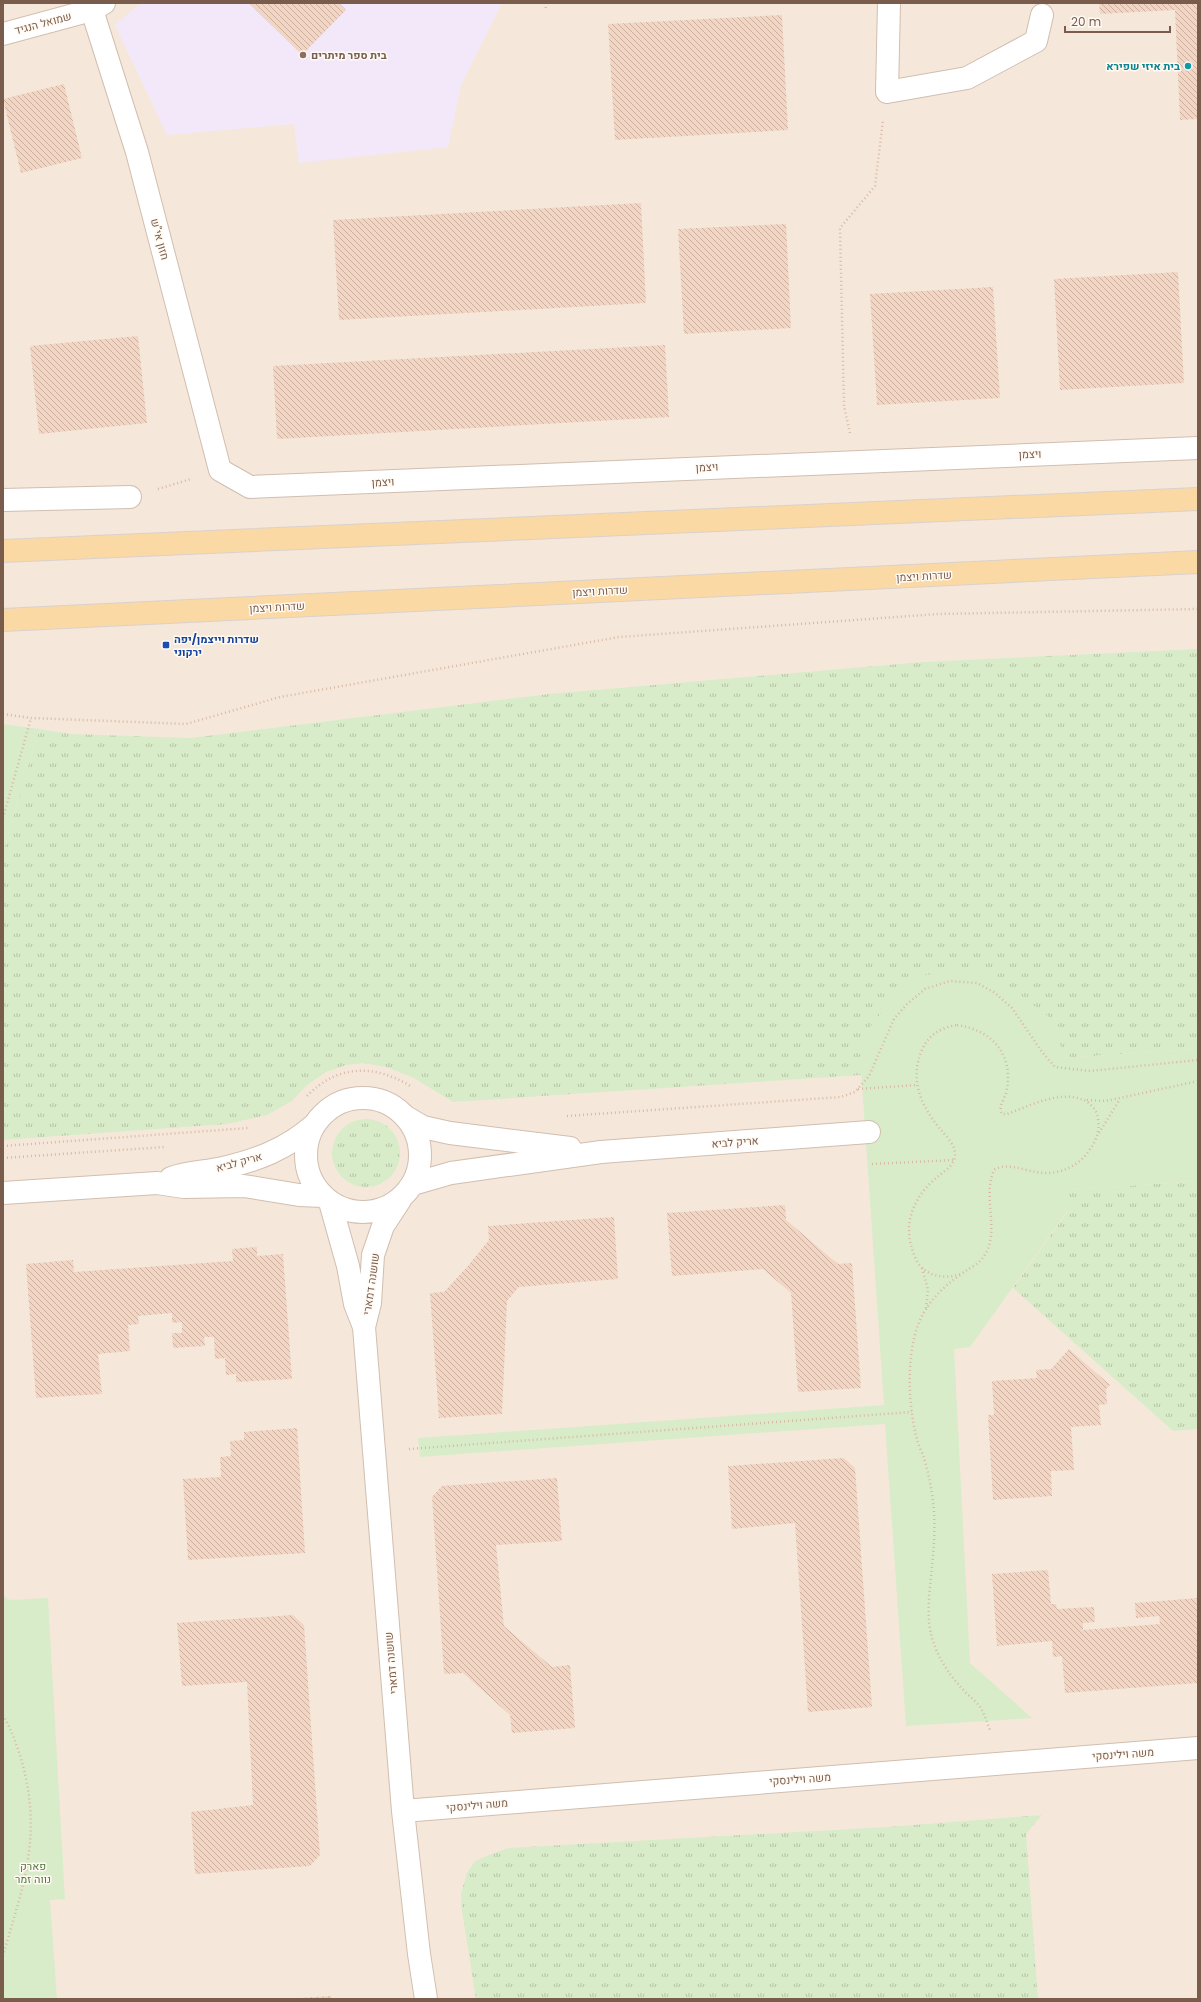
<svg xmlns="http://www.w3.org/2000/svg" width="1201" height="2002" font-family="Poppins,Heebo,sans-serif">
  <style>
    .residential { fill: #f5e8da }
    .education { fill: #f3e8fa }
    .grass { fill: url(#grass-tufts) }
    .green { fill: #d8ecc9 }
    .building { fill: url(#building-back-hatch) }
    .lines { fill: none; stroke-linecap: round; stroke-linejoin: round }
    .minor-casing { stroke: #d1beb0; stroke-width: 24 }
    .major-casing { stroke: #dad1cd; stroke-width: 24 }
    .path { stroke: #d9b8a5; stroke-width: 2.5; stroke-dasharray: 1 3; stroke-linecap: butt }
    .minor { stroke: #fff; stroke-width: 22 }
    .major { stroke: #fbd9a5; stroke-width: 22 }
    .education-dot { fill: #8d6e63; stroke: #fffaf3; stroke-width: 1.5 }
    .culture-dot { fill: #0f9aa8; stroke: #fffaf3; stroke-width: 1.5 }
    .transit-dot { fill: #1a4fb4; stroke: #fffaf3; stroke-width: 1.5 }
    .labels { text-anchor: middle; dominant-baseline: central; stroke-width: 3; stroke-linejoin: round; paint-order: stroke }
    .street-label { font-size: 11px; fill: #7a5c4d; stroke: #fffaf3 }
    .education-label { font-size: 11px; font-weight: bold; fill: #785e54; stroke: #fffaf3; text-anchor: start }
    .culture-label { font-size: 11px; font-weight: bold; fill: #0d838f; stroke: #fffaf3; text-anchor: end }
    .transit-label { font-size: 11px; font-weight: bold; fill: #164399; stroke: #fffaf3; text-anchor: start }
    .park-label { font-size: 11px; fill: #537a41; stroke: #fffaf3 }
  </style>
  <defs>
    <pattern id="grass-tufts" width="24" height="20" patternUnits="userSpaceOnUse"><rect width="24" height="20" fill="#d8ecc9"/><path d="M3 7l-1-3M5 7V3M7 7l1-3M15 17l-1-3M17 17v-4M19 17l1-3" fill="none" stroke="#b4c2a5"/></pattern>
    <pattern id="building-back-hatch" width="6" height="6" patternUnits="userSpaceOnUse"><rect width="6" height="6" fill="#f3d5c3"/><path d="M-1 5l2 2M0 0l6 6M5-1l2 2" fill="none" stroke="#cab0a1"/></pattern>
  </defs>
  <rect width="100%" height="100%" fill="#fdf6ec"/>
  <path class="residential" d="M 3,3 L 1198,3 L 1198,1999 L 3,1999 Z"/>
  <path class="education" d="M 141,3 L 502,3 L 461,85 L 448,147 L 299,163 L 294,124 L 167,135 L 115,25 Z"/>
  <path class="grass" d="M 1198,649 L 1198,1049 L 1062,1058 L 859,1041 L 862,1075 L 453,1102 L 412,1077 L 386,1067 L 363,1063 L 346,1065 L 326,1072 L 306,1086 L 292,1101 L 267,1115 L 227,1124 L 3,1140 L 3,852 L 39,729 L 72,734 L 190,738 L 549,694 L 923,662 Z
    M332 1153a34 34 0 1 1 68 0a34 34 0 1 1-68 0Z
    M 1198,1181 L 1198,1429 L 1173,1431 L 1013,1288 L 1068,1211 L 1068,1190 Z
    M 1042,1815 L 1026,1834 L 1038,1999 L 476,1999 L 462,1911 L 461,1894 L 467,1873 L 475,1861 L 491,1854 L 509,1848 L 888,1827 Z"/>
  <path class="green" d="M 3,724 L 39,729 L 3,852 Z
    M 988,970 L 1058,1024 L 1062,1058 L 1198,1049 L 1198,1181 L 1068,1190 L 1068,1210 L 970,1347 L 954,1349 L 970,1663 L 1032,1718 L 906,1726 L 885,1424 L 420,1457 L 418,1438 L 884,1405 L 859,1041 L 910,976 Z
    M 3,1596 L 10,1600 L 48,1598 L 65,1899 L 50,1900 L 57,1999 L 3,1999 Z"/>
  <path class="building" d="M 249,3 L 339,3 L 346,10 L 302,55 Z
    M 1099,3 L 1198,3 L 1198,119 L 1180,120 L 1175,10 L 1100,14 Z
    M 782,15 L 788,130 L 615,140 L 608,24 Z
    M 64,84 L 82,158 L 21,173 L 3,99 Z
    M 641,203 L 646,303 L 339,320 L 333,220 Z
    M 786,224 L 791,328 L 684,334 L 678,229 Z
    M 1178,272 L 1184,383 L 1060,390 L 1054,279 Z
    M 993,287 L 1000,398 L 877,405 L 870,294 Z
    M 138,336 L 147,423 L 39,434 L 30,346 Z
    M 665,345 L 669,417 L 277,439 L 273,366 Z
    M 785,1205 L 786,1220 L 838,1264 L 852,1263 L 861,1388 L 798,1392 L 791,1293 L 763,1269 L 672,1276 L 667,1213 Z
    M 614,1217 L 618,1279 L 519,1287 L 507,1301 L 502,1414 L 439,1418 L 430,1293 L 444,1292 L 467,1267 L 489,1240 L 488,1226 Z
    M 257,1247 L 257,1256 L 283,1254 L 292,1379 L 236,1382 L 236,1374 L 226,1375 L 225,1358 L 215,1359 L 214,1337 L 204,1337 L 205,1346 L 173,1348 L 172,1333 L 182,1333 L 182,1322 L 172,1323 L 172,1313 L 138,1316 L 139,1324 L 128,1325 L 130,1351 L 98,1354 L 102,1394 L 36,1398 L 26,1264 L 73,1260 L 74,1272 L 233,1261 L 232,1249 Z
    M 1069,1349 L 1110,1385 L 1106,1389 L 1107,1404 L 1099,1405 L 1101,1425 L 1071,1427 L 1074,1470 L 1051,1471 L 1052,1496 L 993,1500 L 988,1415 L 994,1415 L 992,1381 L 1037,1378 L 1036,1370 L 1051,1369 Z
    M 297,1428 L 305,1553 L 188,1560 L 183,1479 L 221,1477 L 220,1457 L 231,1456 L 230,1441 L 244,1440 L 244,1432 Z
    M 844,1458 L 855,1468 L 872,1707 L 808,1712 L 795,1523 L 732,1529 L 728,1466 Z
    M 557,1478 L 562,1541 L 496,1545 L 504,1626 L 552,1667 L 570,1665 L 575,1728 L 512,1733 L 510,1715 L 463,1673 L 444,1674 L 432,1497 L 442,1486 Z
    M 1048,1570 L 1051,1604 L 1056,1604 L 1057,1609 L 1094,1607 L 1095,1622 L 1083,1623 L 1083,1630 L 1160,1624 L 1159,1616 L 1136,1618 L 1135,1603 L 1198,1598 L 1198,1683 L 1065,1693 L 1062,1656 L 1053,1657 L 1052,1641 L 997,1646 L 992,1574 Z
    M 293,1615 L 304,1625 L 320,1855 L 310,1866 L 195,1874 L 191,1812 L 253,1805 L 247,1682 L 182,1686 L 177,1623 Z
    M 331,1996 L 332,1999 L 299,1999 L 299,1998 Z"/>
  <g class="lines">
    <g class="minor-casing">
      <path id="minor" d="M 889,3 L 887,92 L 967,78 L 1036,41 L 1042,15
        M 92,10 L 137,152 L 220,470 L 250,487 L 1198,448
        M 3,34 L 92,10 L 104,3
        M 3,500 L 130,497
        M306 1155a57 57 0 1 1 114 0a57 57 0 1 1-114 0Z
        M 406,1117 L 423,1127 L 450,1133 L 570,1148
        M 171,1178 C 188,1172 205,1172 223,1168 C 258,1160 286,1149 314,1125
        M 413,1184 L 451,1173 L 601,1152 L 869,1132
        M 3,1193 L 157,1183 L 184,1187 L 244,1186 L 299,1195 L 323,1196
        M 330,1202 L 348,1266 L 355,1304 L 364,1327 L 403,1811 L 419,1954 L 426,1999
        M 364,1327 L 370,1303 L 373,1255 L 383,1226 L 400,1200
        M 403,1811 L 1198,1748"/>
    </g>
    <g class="major-casing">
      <path id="major" d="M 3,551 L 1198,499
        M 3,620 L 1198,562"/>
    </g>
    <path class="path" d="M 545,3 L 546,10
      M 850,433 L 844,406 L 840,228 L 875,186 L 883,120
      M 158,489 L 191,479
      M 3,714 L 31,718 L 186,724 L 280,697 L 619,637 L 938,614 L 1198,609
      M 3,818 L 31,718
      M 957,1025 C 993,1030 1015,1056 1006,1093 C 1004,1100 998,1107 1002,1114 L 1007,1114 C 1030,1106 1056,1091 1081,1099 C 1089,1101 1097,1110 1098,1118 C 1100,1132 1096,1141 1088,1152 C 1077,1168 1055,1176 1036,1172 C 1023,1170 1006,1162 994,1170 C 980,1201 1007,1243 974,1266 C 968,1269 964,1273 958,1275 C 947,1278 933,1277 923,1269 C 917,1264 913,1253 911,1245 C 904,1219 916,1195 936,1178 C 943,1172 954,1166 955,1156 C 956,1146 947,1137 941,1130 C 921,1106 909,1080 922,1050 C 928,1035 942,1027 957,1025 Z
      M 858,1089 L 917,1085
      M 307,1096 C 338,1064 375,1064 412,1087
      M 1087,1100 L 1106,1101 L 1198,1081
      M 567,1116 L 841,1097 L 855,1092 L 869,1076 L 894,1019 L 906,1005 L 925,989 L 950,981 L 977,983 L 995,993 L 1012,1008 L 1042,1052 L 1055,1067 L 1090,1071 L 1198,1060
      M 1099,1133 L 1120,1099
      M 3,1146 L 248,1128
      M 3,1158 L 165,1147
      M 872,1164 L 954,1160
      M 922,1268 L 928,1290 L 926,1308
      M 960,1275 C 947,1284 935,1295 926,1309 C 905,1340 907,1403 917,1439 C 918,1445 922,1452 924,1458 C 929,1476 933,1494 934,1512 C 935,1530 934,1548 932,1566 C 930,1591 925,1617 933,1641 C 938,1657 948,1673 959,1685 C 965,1693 974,1699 980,1707 C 985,1714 987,1724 991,1732
      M 409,1449 L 912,1412
      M 3,1715 C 23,1751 34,1800 30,1842 C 27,1881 13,1919 3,1956"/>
    <use href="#minor" class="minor"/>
    <use href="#major" class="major"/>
  </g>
  <circle class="education-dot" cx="303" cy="55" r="4"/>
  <circle class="culture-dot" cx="1188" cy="66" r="4"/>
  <rect class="transit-dot" x="162" y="641" width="8" height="8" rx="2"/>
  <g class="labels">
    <g class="street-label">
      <text transform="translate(43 23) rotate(-15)">שמואל הנגיד</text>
      <text transform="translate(160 239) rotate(75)">חזון אי"ש</text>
      <text transform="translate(1030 454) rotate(-2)">ויצמן</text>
      <text transform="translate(707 467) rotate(-3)">ויצמן</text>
      <text transform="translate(383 482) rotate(-3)">ויצמן</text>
      <text transform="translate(924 576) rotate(-3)">שדרות ויצמן</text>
      <text transform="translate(600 591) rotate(-3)">שדרות ויצמן</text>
      <text transform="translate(277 607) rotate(-3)">שדרות ויצמן</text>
      <text transform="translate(735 1142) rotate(-4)">אריק לביא</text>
      <text transform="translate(239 1162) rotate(-15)">אריק לביא</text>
      <text transform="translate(371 1284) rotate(-82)">שושנה דמארי</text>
      <text transform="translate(391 1663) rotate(-95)">שושנה דמארי</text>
      <text transform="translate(1123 1754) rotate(-4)">משה וילינסקי</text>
      <text transform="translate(800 1779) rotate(-4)">משה וילינסקי</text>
      <text transform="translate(477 1805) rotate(-5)">משה וילינסקי</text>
    </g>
    <g class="education-label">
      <text x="311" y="55">בית ספר מיתרים</text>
    </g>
    <g class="culture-label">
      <text x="1180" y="66">בית איזי שפירא</text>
    </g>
    <g class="transit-label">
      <text x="174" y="639">שדרות וייצמן/יפה<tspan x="174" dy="13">ירקוני</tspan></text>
    </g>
    <g class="park-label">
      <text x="33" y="1866">פארק<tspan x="33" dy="13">נווה זמר</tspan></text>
    </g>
  </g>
  <rect width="1201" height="2002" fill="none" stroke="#7a5c4d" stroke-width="8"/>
  <path d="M1065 26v6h105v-6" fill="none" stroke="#7a5c4d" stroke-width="2"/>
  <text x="1071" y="26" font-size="12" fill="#7a5c4d" stroke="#fffaf3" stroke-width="3" paint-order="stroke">20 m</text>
</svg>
